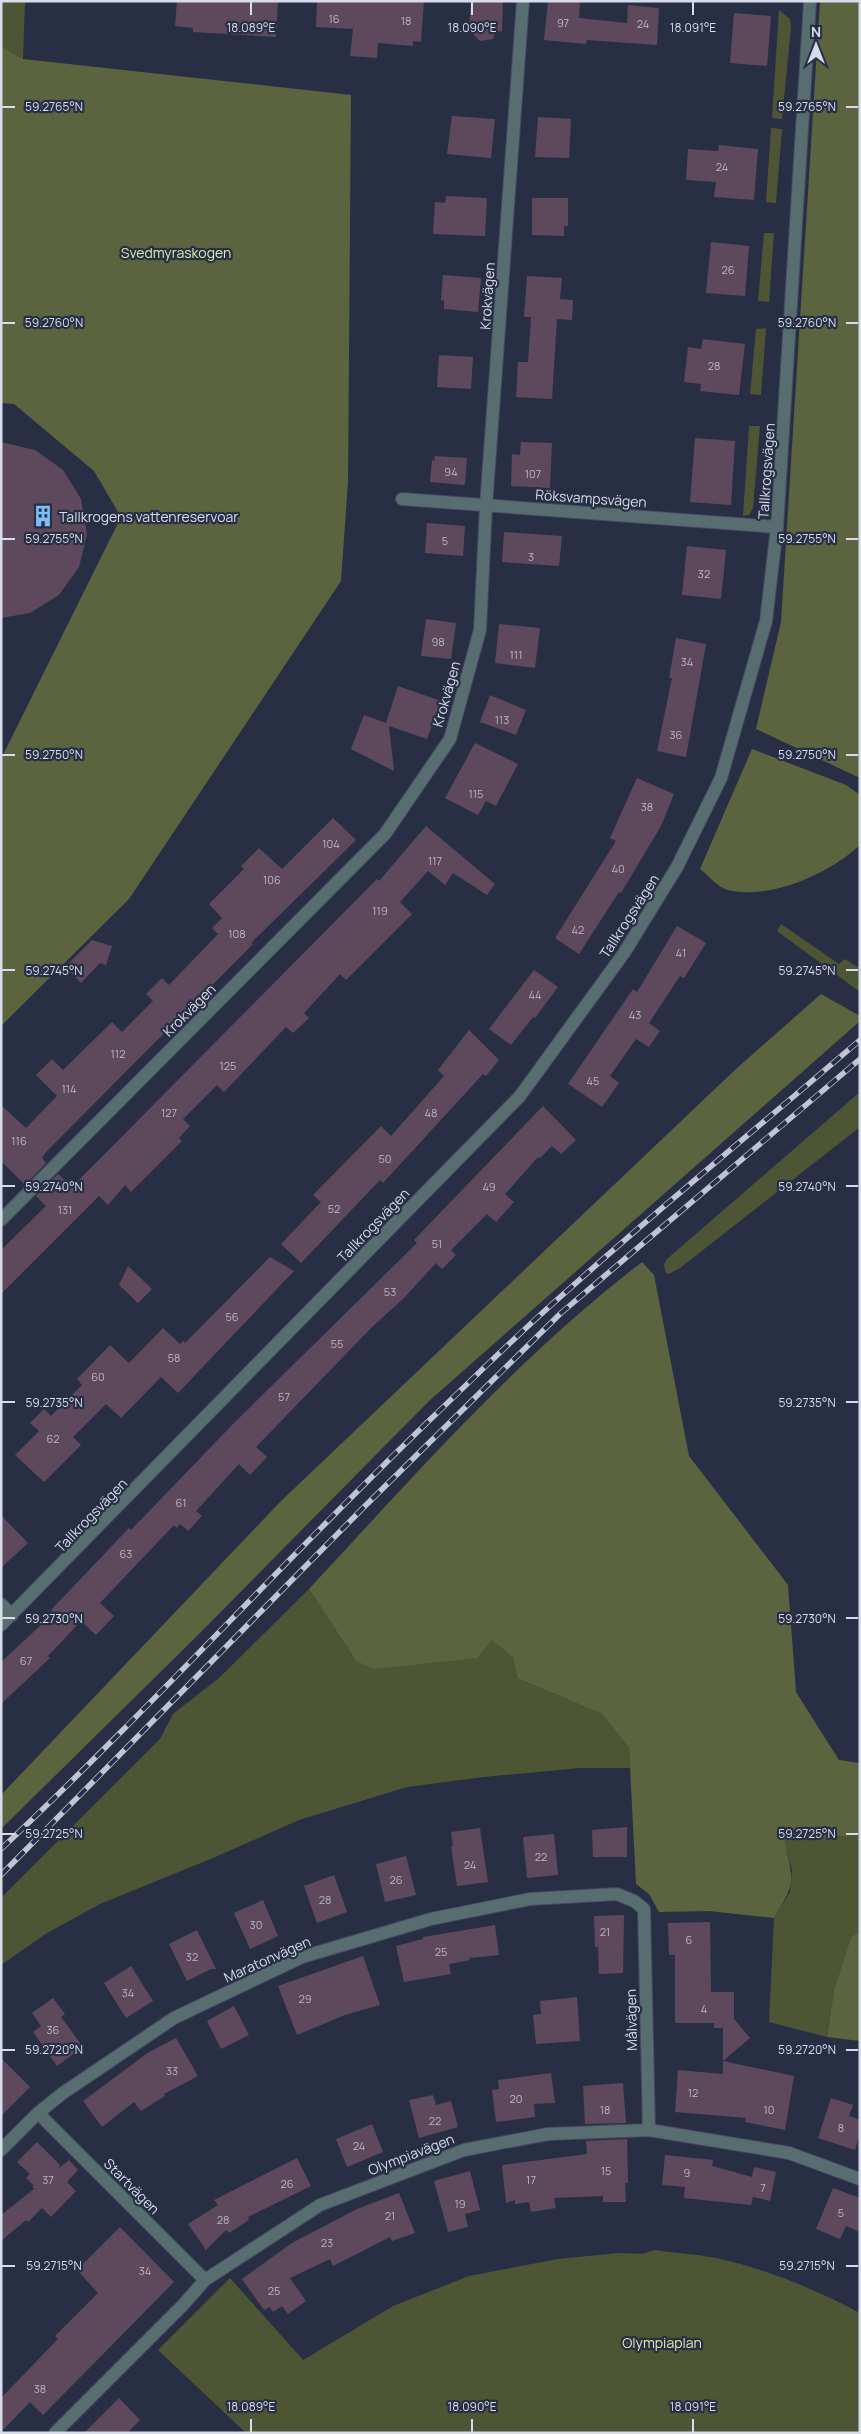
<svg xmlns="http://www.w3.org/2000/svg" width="861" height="2434" font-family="Manrope,sans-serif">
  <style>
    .green { fill: #4e5535 }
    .forest { fill: #5c643f }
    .building { fill: #5e495c }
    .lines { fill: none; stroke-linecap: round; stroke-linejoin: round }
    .minor-casing { stroke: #444b60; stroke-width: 14 }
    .minor { stroke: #586d70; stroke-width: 12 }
    .rail-casing { stroke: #c0c5d5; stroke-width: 5.5 }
    .rail { stroke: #282f45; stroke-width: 4; stroke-dasharray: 11; stroke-linecap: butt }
    .ticks { fill: none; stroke: #d7dceb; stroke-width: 2 }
    .labels { text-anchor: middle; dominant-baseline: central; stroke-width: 4.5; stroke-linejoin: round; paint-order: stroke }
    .number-label { font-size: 11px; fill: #b9b7c7 }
    .park-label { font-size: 14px; fill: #dbeaa8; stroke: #282f45 }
    .street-label { font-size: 14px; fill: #d7dceb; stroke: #282f45 }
    .poi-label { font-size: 14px; fill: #d7dceb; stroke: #282f45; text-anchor: start }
    .ticks-label { font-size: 12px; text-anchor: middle; fill: #d7dceb; stroke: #282f45; stroke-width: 4.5; stroke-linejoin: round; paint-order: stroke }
  </style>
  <rect width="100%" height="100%" fill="#282f45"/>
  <path class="green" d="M 1,1 L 25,1 L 23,59 L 1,46 Z
    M 779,10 L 790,19 L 791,27 L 782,119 L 772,118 Z
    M 771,128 L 782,129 L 776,203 L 766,202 Z
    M 764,233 L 774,233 L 769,302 L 758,301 Z
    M 766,328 L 761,395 L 750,394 L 756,329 Z
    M 749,426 L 760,426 L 753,508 L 749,515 L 743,516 Z
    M 781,924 L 839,964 L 845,959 L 857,967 L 860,965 L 860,992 L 777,931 Z
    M 860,1092 L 860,1127 L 680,1268 L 669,1274 L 666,1273 L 664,1265 L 667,1259 Z
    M 309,1589 L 356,1661 L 491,1640 L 513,1657 L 517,1678 L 602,1714 L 629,1748 L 630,1768 L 580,1768 L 484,1777 L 407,1787 L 299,1820 L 213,1858 L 100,1904 L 47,1933 L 1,1965 L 1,1898 L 160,1739 L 173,1714 L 219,1678 Z
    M 860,1835 L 860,1931 L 851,1937 L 834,1990 L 827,2037 L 769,2022 L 774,1918 L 790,1892 L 792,1870 L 783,1840 Z
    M 654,2250 C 675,2253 696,2254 716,2258 C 764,2268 817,2290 860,2313 L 860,2433 L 246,2433 L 158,2350 L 230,2278 L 303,2360 L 393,2306 L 469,2276 L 558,2259 L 618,2253 L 643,2254 Z"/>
  <path class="forest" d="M 820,1 L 860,1 L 860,778 L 756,729 L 781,622 Z
    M 1,46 L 23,59 L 351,95 L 348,482 L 341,581 L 129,899 L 1,1026 L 1,759 L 121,517 L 94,471 L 14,404 L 1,403 Z
    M 752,749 L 846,785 L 860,795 L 860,845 C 829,874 770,900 728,890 C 718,888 708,875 700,869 Z
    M 821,994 L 860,1016 L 860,1021 L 429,1401 L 196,1637 L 1,1829 L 1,1795 L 281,1501 L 737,1068 Z
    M 642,1262 L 654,1275 L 689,1456 L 788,1585 L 796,1692 L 839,1760 L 860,1763 L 860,1835 L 784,1840 C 793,1880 797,1881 774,1918 L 709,1911 L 659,1912 L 649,1894 L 636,1884 L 629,1748 L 602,1714 L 517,1678 L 513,1657 L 491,1640 L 477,1658 L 374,1669 L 356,1661 L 309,1589 C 415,1475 518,1357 642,1262 Z
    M 860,1931 L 860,2041 L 827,2037 L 834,1990 L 851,1937 Z"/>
  <path class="building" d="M 177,1 L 278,1 L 276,37 L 193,32 L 193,28 L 175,26 Z
    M 317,1 L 424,1 L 421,42 L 413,41 L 413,46 L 378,43 L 377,58 L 350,56 L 353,29 L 316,27 Z
    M 471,1 L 503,1 L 502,31 L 495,33 L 493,39 L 480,41 L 469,30 Z
    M 548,1 L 580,1 L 579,18 L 627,23 L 628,5 L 659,8 L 657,45 L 587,40 L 586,44 L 544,40 Z
    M 734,13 L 771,16 L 767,66 L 730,63 Z
    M 452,116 L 495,119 L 491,158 L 447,154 Z
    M 538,117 L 571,119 L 569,158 L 535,157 Z
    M 719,145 L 758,149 L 754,200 L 714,197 L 716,182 L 686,180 L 688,149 L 718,151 Z
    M 446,196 L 487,198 L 485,236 L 433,234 L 435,202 L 445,203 Z
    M 532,198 L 568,198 L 568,226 L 564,226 L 564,236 L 532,235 Z
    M 711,242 L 749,246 L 745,296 L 706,293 Z
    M 443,275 L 481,278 L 478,312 L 444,309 L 444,301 L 441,300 Z
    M 527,276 L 562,278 L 560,299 L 573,300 L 572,320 L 557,319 L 552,399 L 516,397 L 518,362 L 528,362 L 531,317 L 524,317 Z
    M 703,339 L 745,344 L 739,395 L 700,391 L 701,384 L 684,382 L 688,347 L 701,349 Z
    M 439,355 L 473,357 L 471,389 L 437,387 Z
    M 695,438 L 735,441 L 731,505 L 690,502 Z
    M 1,442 L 35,450 L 63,470 L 81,499 L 87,534 L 79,567 L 59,595 L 30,613 L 1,618 Z
    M 521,442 L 552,443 L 550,488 L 511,486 L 512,454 L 520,455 Z
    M 435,456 L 467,458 L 465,485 L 430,482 L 432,460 L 434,461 Z
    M 427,523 L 465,526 L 463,556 L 425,553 Z
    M 504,532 L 562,536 L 559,566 L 502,562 Z
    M 687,546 L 726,550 L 721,599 L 682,595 Z
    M 426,619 L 456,623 L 451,659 L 421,656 Z
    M 499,624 L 540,628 L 535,668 L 495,663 Z
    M 676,638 L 706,644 L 686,757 L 657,751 L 672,678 L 669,678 Z
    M 398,686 L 441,701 L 427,739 L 389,726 L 394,771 L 351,749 L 364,715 L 386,723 Z
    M 490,695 L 526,710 L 516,735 L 480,722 Z
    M 475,743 L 518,764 L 496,806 L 486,801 L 478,815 L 445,798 Z
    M 637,778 L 674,794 L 661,826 L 621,893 L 619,892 L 579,954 L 555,938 L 616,841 L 610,838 Z
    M 333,818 L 356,840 L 251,943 L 253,944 L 47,1151 L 42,1158 L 46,1163 L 25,1185 L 1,1161 L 1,1105 L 26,1128 L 57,1096 L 36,1075 L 52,1059 L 63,1070 L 112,1022 L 122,1032 L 153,1001 L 146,994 L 162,978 L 169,985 L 218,934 L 212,928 L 222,918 L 209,904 L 244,869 L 241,866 L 259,848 L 282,869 Z
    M 426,826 L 495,884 L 487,895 L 453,873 L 445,885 L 428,871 L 400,902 L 412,914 L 346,980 L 340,974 L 304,1013 L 309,1018 L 293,1033 L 286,1027 L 224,1092 L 217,1085 L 183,1119 L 190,1126 L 179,1138 L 182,1141 L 131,1192 L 125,1185 L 108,1205 L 99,1196 L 1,1294 L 1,1250 L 46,1206 L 36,1196 L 58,1174 L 72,1187 L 377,879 L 379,881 Z
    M 677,926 L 706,943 L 684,978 L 680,976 L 649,1023 L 660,1031 L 649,1047 L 636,1039 L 610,1076 L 619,1083 L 602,1107 L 568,1084 L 633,989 L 637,992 Z
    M 92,940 L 112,946 L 106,965 L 100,963 L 81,983 L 65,967 Z
    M 534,970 L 558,987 L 535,1018 L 533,1017 L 511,1045 L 489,1029 Z
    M 469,1030 L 499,1060 L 486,1076 L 483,1074 L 383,1183 L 380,1180 L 301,1263 L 281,1244 L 321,1202 L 313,1195 L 381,1126 L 391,1136 L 444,1076 L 438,1070 Z
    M 543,1106 L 576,1140 L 561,1154 L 552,1146 L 540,1158 L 538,1157 L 505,1194 L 514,1202 L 496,1222 L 487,1214 L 451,1250 L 456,1255 L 442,1269 L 436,1263 L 404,1298 L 372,1327 L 256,1447 L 267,1457 L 250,1475 L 239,1464 L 196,1511 L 202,1516 L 188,1531 L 180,1524 L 177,1528 L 174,1525 L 100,1603 L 114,1616 L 96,1635 L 81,1621 L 48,1656 L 50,1658 L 1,1704 L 1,1662 L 54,1613 L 51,1610 L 129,1528 L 131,1530 L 233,1424 L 417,1243 L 414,1240 Z
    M 270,1257 L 294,1271 L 178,1393 L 161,1377 L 121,1418 L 106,1404 L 73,1437 L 81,1445 L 44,1482 L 15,1455 L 39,1431 L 30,1423 L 44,1409 L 51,1416 L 82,1385 L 77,1379 L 110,1345 L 129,1363 L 163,1328 L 180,1344 L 183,1341 L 185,1343 Z
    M 128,1266 L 152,1289 L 138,1303 L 119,1285 Z
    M 1,1515 L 28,1543 L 1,1568 Z
    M 627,1827 L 627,1857 L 593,1857 L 592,1830 Z
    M 480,1828 L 488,1882 L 457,1886 L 451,1846 L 453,1846 L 451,1832 Z
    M 554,1834 L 558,1875 L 527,1878 L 523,1837 Z
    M 406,1856 L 416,1895 L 385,1902 L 376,1864 Z
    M 334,1875 L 347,1912 L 317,1923 L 304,1886 Z
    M 263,1900 L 278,1936 L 250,1949 L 234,1913 Z
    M 624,1915 L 623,1973 L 599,1974 L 598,1947 L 595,1947 L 594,1916 Z
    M 710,1922 L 711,1992 L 734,1992 L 734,2019 L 750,2038 L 723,2061 L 794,2076 L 785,2130 L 745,2122 L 746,2118 L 675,2112 L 678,2070 L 723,2074 L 723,2028 L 714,2028 L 714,2023 L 675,2023 L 675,1955 L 669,1955 L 668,1923 Z
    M 495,1925 L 499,1955 L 469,1958 L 470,1960 L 449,1964 L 451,1974 L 404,1982 L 396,1946 L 423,1939 L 423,1937 Z
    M 197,1930 L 216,1969 L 211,1969 L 187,1981 L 169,1944 Z
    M 363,1956 L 380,2005 L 345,2015 L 297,2035 L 278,1986 Z
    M 131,1966 L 153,2001 L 126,2018 L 104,1983 Z
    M 577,1997 L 580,2041 L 536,2044 L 533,2015 L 541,2014 L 540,2001 Z
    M 53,1998 L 65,2014 L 61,2017 L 83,2047 L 57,2066 L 33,2032 L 41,2026 L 32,2013 Z
    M 234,2006 L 249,2035 L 221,2049 L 207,2021 Z
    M 176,2038 L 198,2076 L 164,2094 L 165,2096 L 141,2111 L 134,2102 L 102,2127 L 83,2101 L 149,2052 Z
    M 1,2058 L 30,2087 L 1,2116 Z
    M 551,2073 L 555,2103 L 534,2104 L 535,2117 L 496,2122 L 492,2090 L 499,2089 L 498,2080 Z
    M 623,2083 L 626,2123 L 585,2124 L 583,2086 Z
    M 433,2095 L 436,2105 L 451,2101 L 458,2127 L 419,2138 L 409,2100 Z
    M 831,2098 L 853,2105 L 849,2116 L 860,2120 L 860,2134 L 855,2150 L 818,2138 Z
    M 372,2124 L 383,2152 L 347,2167 L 336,2139 Z
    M 627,2139 L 628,2183 L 625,2183 L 626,2202 L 603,2202 L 603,2196 L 554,2198 L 556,2208 L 531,2212 L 529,2202 L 515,2204 L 515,2200 L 506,2203 L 502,2165 L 587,2154 L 586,2141 Z
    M 37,2142 L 60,2165 L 58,2169 L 69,2160 L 78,2170 L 67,2182 L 76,2191 L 51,2217 L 42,2208 L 28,2222 L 26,2220 L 1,2241 L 1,2215 L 34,2189 L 32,2187 L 34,2186 L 26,2178 L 30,2174 L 17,2162 Z
    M 665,2155 L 713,2160 L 712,2166 L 752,2177 L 754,2167 L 776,2172 L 770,2201 L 753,2197 L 751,2205 L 684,2198 L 685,2187 L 662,2185 Z
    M 297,2158 L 311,2186 L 248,2217 L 249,2220 L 229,2233 L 226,2230 L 206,2250 L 188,2224 L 218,2205 L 214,2200 Z
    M 470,2171 L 480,2210 L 465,2214 L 468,2227 L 448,2232 L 434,2181 Z
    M 833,2188 L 860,2198 L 860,2232 L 846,2226 L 840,2239 L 816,2229 Z
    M 399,2193 L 415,2233 L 392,2241 L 390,2237 L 333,2266 L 330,2259 L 290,2278 L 306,2301 L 288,2314 L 282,2306 L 273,2312 L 270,2307 L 264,2310 L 242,2279 L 292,2243 L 357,2209 Z
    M 120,2227 L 174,2282 L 43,2415 L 30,2402 L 1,2432 L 1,2398 L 58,2339 L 55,2336 L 98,2293 L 77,2270 Z
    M 119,2398 L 140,2420 L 127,2433 L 84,2433 Z"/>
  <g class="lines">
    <g class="minor-casing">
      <path id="minor" d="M 402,499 L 777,527
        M 1,1220 L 385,834 L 450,739 L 480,630 L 486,506 L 523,1
        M 1,1604 L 12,1615
        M 1,1625 L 520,1096 L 624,953 L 677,867 L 721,778 L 766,621 L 777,527 L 810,1
        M 38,2113 L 205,2280
        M 1,2150 L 38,2113 L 63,2093 L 174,2018 L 302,1957 L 431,1919 L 530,1899 L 617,1894 L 634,1901 L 644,1909 L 649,2130
        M 55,2433 L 183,2305 L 205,2280 L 320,2205 L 464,2150 L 548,2134 L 649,2130 L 789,2153 L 860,2179"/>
    </g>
    <use href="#minor" class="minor"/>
    <g class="rail-casing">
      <path id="rail" d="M 1,1849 C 151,1708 289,1555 437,1413 C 480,1372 522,1330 567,1291 C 663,1205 762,1124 860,1040
        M 1,1875 L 365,1506 L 561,1313 L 860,1059"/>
    </g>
    <use href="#rail" class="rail"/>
  </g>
  <path class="ticks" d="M 251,2 L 251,15M 472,2 L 472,15M 693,2 L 693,15M 2,107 L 15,107M 846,107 L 858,107M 2,323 L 15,323M 846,323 L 858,323M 2,539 L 15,539M 846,539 L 858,539M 2,755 L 15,755M 846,755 L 858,755M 2,970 L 15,970M 846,970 L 858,970M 2,1186 L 15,1186M 846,1186 L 858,1186M 2,1402 L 15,1402M 846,1402 L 858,1402M 2,1618 L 15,1618M 846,1618 L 858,1618M 2,1834 L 15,1834M 846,1834 L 858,1834M 2,2050 L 15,2050M 846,2050 L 858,2050M 2,2266 L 15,2266M 846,2266 L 858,2266M 251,2419 L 251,2432M 472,2419 L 472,2432M 693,2419 L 693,2432"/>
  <defs>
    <g id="building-bare" transform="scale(1.725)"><path d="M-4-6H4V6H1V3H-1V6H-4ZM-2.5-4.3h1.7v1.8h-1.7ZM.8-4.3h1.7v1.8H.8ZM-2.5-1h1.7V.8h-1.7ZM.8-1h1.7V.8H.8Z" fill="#7bbef8" stroke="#282f45" stroke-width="2.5" paint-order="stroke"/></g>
  </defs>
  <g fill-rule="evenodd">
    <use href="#building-bare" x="43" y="516"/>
  </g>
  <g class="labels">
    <g class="number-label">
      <text x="334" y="18">16</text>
      <text x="406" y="20">18</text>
      <text x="563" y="22">97</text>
      <text x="643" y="23">24</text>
      <text x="722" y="166">24</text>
      <text x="728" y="269">26</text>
      <text x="714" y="365">28</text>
      <text x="451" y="471">94</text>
      <text x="533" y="473">107</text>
      <text x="445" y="540">5</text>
      <text x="531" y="556">3</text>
      <text x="704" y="573">32</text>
      <text x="438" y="641">98</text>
      <text x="516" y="654">111</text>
      <text x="687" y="661">34</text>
      <text x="502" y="719">113</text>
      <text x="676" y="734">36</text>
      <text x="476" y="793">115</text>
      <text x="647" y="806">38</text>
      <text x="331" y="843">104</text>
      <text x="435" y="860">117</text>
      <text x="618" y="868">40</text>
      <text x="272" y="879">106</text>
      <text x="380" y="910">119</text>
      <text x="578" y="929">42</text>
      <text x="237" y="933">108</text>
      <text x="681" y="952">41</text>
      <text x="535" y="994">44</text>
      <text x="635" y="1014">43</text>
      <text x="118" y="1053">112</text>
      <text x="228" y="1065">125</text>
      <text x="593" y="1080">45</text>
      <text x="69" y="1088">114</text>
      <text x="169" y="1112">127</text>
      <text x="431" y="1112">48</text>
      <text x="19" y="1140">116</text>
      <text x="385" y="1158">50</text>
      <text x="489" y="1186">49</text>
      <text x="334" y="1208">52</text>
      <text x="65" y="1209">131</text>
      <text x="437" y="1243">51</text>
      <text x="390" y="1291">53</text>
      <text x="232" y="1316">56</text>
      <text x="337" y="1343">55</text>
      <text x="174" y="1357">58</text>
      <text x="98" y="1376">60</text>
      <text x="284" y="1396">57</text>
      <text x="53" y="1438">62</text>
      <text x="181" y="1502">61</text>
      <text x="126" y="1553">63</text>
      <text x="26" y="1660">67</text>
      <text x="541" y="1856">22</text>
      <text x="470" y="1864">24</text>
      <text x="396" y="1879">26</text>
      <text x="325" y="1899">28</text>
      <text x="256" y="1924">30</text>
      <text x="605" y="1931">21</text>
      <text x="689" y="1939">6</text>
      <text x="441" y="1951">25</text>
      <text x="192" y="1956">32</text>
      <text x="128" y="1992">34</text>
      <text x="305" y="1998">29</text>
      <text x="704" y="2008">4</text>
      <text x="53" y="2029">36</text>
      <text x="172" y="2070">33</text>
      <text x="693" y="2092">12</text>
      <text x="516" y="2098">20</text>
      <text x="605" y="2109">18</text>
      <text x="769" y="2109">10</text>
      <text x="435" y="2120">22</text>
      <text x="841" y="2127">8</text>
      <text x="359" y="2145">24</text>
      <text x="606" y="2170">15</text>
      <text x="687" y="2172">9</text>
      <text x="48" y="2179">37</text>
      <text x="531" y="2179">17</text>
      <text x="287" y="2183">26</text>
      <text x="763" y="2187">7</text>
      <text x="460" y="2203">19</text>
      <text x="841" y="2212">5</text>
      <text x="390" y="2215">21</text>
      <text x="223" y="2219">28</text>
      <text x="327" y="2242">23</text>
      <text x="145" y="2270">34</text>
      <text x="274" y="2290">25</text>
      <text x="40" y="2388">38</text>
    </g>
    <g class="park-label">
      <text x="176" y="252">Svedmyraskogen</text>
      <text x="662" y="2342">Olympiaplan</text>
    </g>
    <g class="street-label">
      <text transform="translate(487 296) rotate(-86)">Krokvägen</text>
      <text transform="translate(766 471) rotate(-86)">Tallkrogsvägen</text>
      <text transform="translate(591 498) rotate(4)">Röksvampsvägen</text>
      <text transform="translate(446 694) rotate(-74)">Krokvägen</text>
      <text transform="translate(629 916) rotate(-57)">Tallkrogsvägen</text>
      <text transform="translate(189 1010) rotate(-45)">Krokvägen</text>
      <text transform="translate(373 1225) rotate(-46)">Tallkrogsvägen</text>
      <text transform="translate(91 1515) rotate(-46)">Tallkrogsvägen</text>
      <text transform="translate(267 1959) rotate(-24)">Maratonvägen</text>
      <text transform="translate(631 2020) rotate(-91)">Målvägen</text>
      <text transform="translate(411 2154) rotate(-21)">Olympiavägen</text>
      <text transform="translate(132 2186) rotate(45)">Startvägen</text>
    </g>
    <g class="poi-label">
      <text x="59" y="516">Tallkrogens vattenreservoar</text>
    </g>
  </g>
  <g class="ticks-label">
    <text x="251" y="32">18.089°E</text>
    <text x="472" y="32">18.090°E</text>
    <text x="693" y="32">18.091°E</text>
    <text x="54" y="111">59.2765°N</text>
    <text x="807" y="111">59.2765°N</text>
    <text x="54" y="327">59.2760°N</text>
    <text x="807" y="327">59.2760°N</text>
    <text x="54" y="543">59.2755°N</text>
    <text x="807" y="543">59.2755°N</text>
    <text x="54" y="759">59.2750°N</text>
    <text x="807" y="759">59.2750°N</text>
    <text x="54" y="975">59.2745°N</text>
    <text x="807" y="975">59.2745°N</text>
    <text x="54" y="1191">59.2740°N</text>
    <text x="807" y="1191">59.2740°N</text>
    <text x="54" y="1407">59.2735°N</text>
    <text x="807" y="1407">59.2735°N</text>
    <text x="54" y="1623">59.2730°N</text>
    <text x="807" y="1623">59.2730°N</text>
    <text x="54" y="1838">59.2725°N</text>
    <text x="807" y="1838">59.2725°N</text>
    <text x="54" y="2054">59.2720°N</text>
    <text x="807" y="2054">59.2720°N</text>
    <text x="54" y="2270">59.2715°N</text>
    <text x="807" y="2270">59.2715°N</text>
    <text x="251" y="2411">18.089°E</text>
    <text x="472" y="2411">18.090°E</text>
    <text x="693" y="2411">18.091°E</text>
  </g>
  <rect width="861" height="2434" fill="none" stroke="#d7dceb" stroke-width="5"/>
  <g transform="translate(816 45)" stroke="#282f45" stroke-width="4" paint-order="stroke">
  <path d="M0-4L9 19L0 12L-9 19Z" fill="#d7dceb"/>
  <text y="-8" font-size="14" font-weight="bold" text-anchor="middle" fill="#d7dceb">N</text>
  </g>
</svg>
